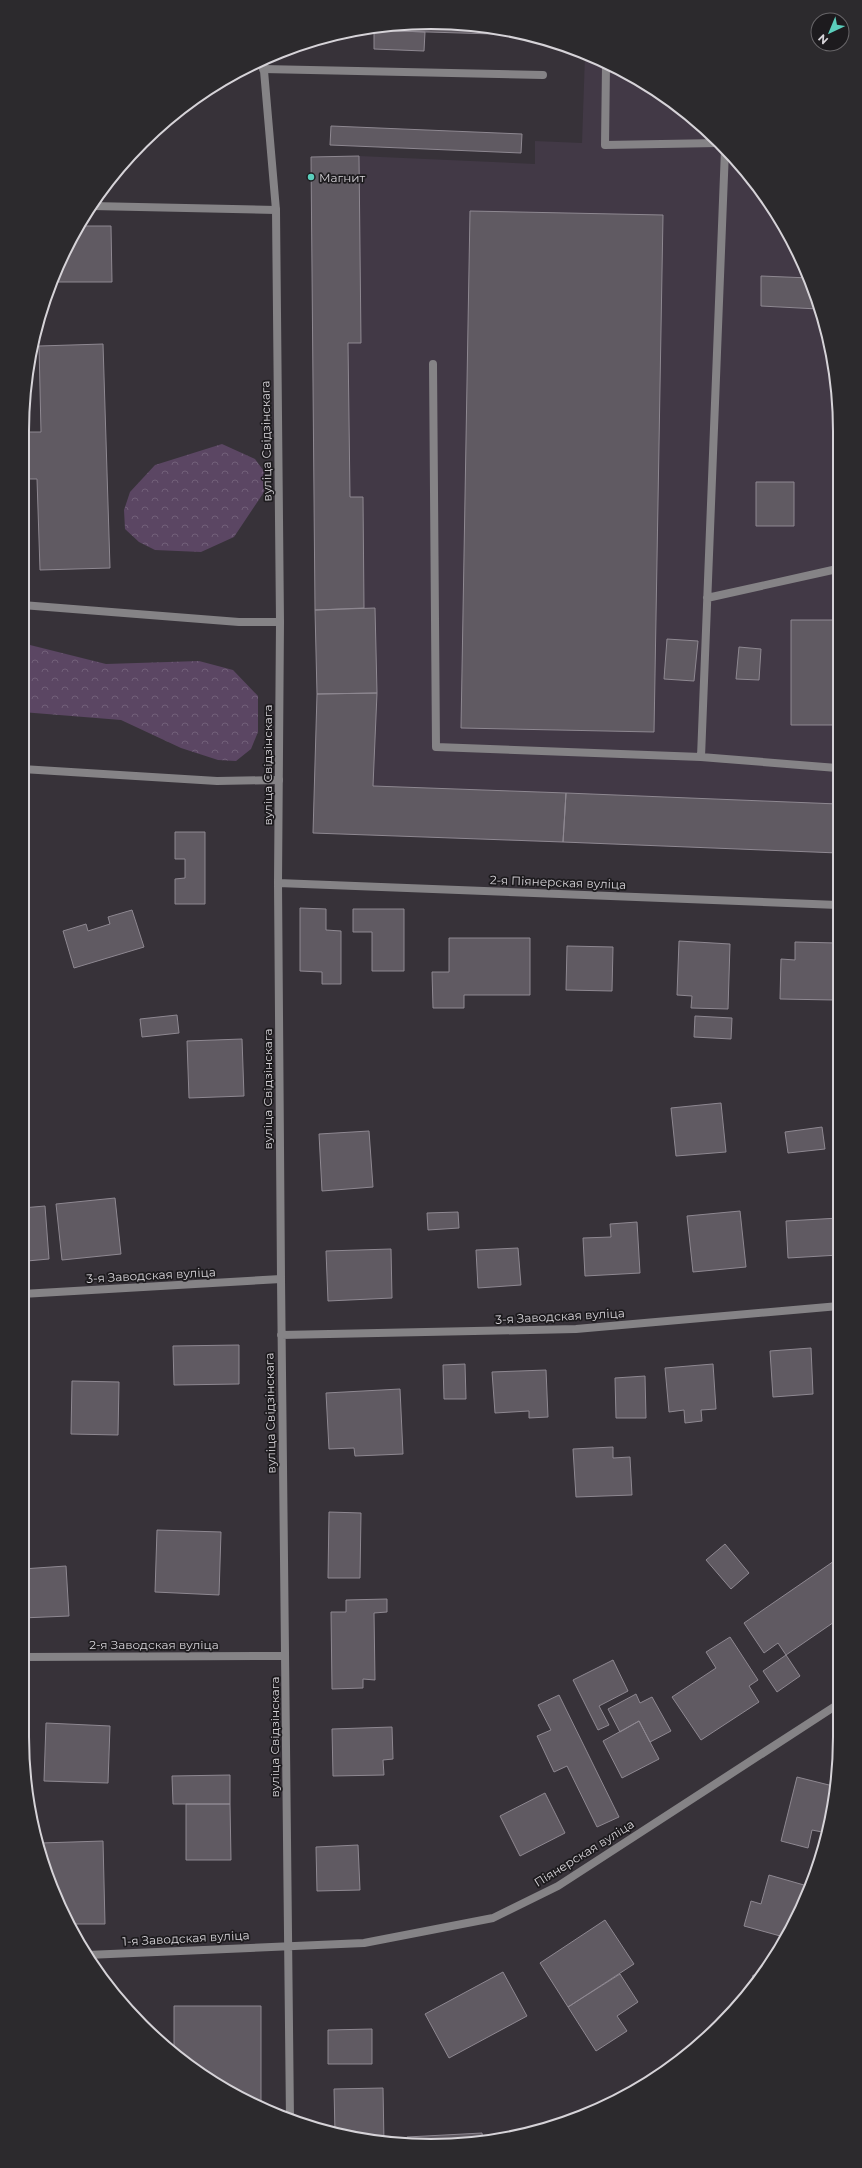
<svg xmlns="http://www.w3.org/2000/svg" width="862" height="2168" font-family="Montserrat,sans-serif">
  <style>
    .built { fill: #423946 }
    .forest { fill: url(#forest-crowns) }
    .building { fill: #605a62; stroke: #8e8891 }
    .lines { fill: none; stroke-linecap: round; stroke-linejoin: round }
    .service { stroke: #858386; stroke-width: 8 }
    .minor { stroke: #858386; stroke-width: 8 }
    .poi-dot { fill: #5bcebc; stroke: #1d1b1e; stroke-width: 1.5 }
    .labels { text-anchor: middle; dominant-baseline: central; stroke-width: 3.5; stroke-linejoin: round; paint-order: stroke }
    .poi-label { font-size: 12px; fill: #d6d3d8; stroke: #1d1b1e; text-anchor: start }
    .street-label { font-size: 12px; fill: #d6d3d8; stroke: #1d1b1e }
    .rim { fill: none; stroke: #d6d3d8; stroke-width: 2 }
  </style>
  <defs>
    <pattern id="forest-crowns" width="20" height="18" patternUnits="userSpaceOnUse"><rect width="20" height="18" fill="#5b4663"/><path d="M2 6a3 3 0 1 1 6 0M12 15a3 3 0 1 1 6 0" fill="none" stroke="#726079"/></pattern>
  </defs>
  <rect width="100%" height="100%" fill="#373239"/>
  <path class="built" d="M 585,55 L 658,91 L 739,162 L 785,226 L 809,274 L 836,377 L 838,853 L 313,833 L 317,694 L 311,157 L 359,156 L 535,164 L 535,141 L 582,143 Z"/>
  <path class="forest" d="M 222,444 L 255,459 L 266,474 L 264,492 L 234,537 L 201,552 L 155,550 L 139,542 L 125,529 L 124,510 L 130,492 L 155,465 Z
    M 22,643 L 106,664 L 199,661 L 233,670 L 258,696 L 258,732 L 251,749 L 236,761 L 218,760 L 181,748 L 121,720 L 22,712 Z"/>
  <path class="building" d="M 404,23 L 484,25 L 525,35 L 364,30 Z
    M 374,30 L 425,32 L 424,51 L 374,49 Z
    M 331,126 L 522,134 L 521,153 L 330,145 Z
    M 359,156 L 361,343 L 348,343 L 350,497 L 363,497 L 364,608 L 315,610 L 311,157 Z
    M 470,211 L 663,215 L 654,732 L 461,728 Z
    M 77,226 L 111,226 L 112,282 L 52,282 Z
    M 761,276 L 810,278 L 818,309 L 761,306 Z
    M 103,344 L 110,568 L 40,570 L 37,479 L 22,479 L 22,432 L 41,432 L 39,346 Z
    M 756,482 L 794,482 L 794,526 L 756,526 Z
    M 836,595 L 837,725 L 791,725 L 791,620 L 836,620 Z
    M 375,608 L 377,693 L 317,694 L 315,610 Z
    M 667,639 L 698,641 L 694,681 L 664,679 Z
    M 739,647 L 761,649 L 759,680 L 736,679 Z
    M 377,693 L 373,786 L 566,793 L 563,842 L 313,833 L 317,694 Z
    M 566,793 L 838,804 L 838,853 L 563,842 Z
    M 175,832 L 205,832 L 205,904 L 175,904 L 175,879 L 185,878 L 185,859 L 175,859 Z
    M 300,908 L 326,909 L 326,930 L 341,931 L 341,984 L 322,984 L 322,972 L 300,971 Z
    M 353,909 L 404,909 L 404,971 L 372,971 L 372,932 L 353,932 Z
    M 132,910 L 144,947 L 74,968 L 63,931 L 86,924 L 88,931 L 110,924 L 108,917 Z
    M 449,938 L 530,938 L 530,995 L 464,995 L 464,1008 L 433,1008 L 432,972 L 449,972 Z
    M 679,941 L 730,944 L 728,1009 L 691,1008 L 692,996 L 677,995 Z
    M 795,942 L 836,943 L 834,1000 L 780,999 L 781,959 L 795,960 Z
    M 567,946 L 613,947 L 612,991 L 566,990 Z
    M 177,1015 L 179,1033 L 142,1037 L 140,1019 Z
    M 695,1016 L 732,1018 L 731,1039 L 694,1037 Z
    M 242,1039 L 244,1096 L 189,1098 L 187,1041 Z
    M 721,1103 L 726,1152 L 676,1156 L 671,1108 Z
    M 822,1127 L 825,1149 L 788,1153 L 785,1132 Z
    M 369,1131 L 373,1187 L 322,1191 L 319,1134 Z
    M 115,1198 L 121,1254 L 62,1260 L 56,1204 Z
    M 45,1206 L 49,1259 L 27,1261 L 22,1208 Z
    M 740,1211 L 746,1267 L 693,1272 L 687,1216 Z
    M 458,1212 L 459,1228 L 428,1230 L 427,1213 Z
    M 839,1218 L 839,1255 L 788,1258 L 786,1221 Z
    M 637,1222 L 640,1273 L 585,1276 L 583,1238 L 611,1237 L 610,1224 Z
    M 518,1248 L 521,1285 L 478,1288 L 476,1250 Z
    M 391,1249 L 392,1298 L 328,1301 L 326,1251 Z
    M 239,1345 L 239,1384 L 174,1385 L 173,1346 Z
    M 811,1348 L 813,1394 L 773,1397 L 770,1351 Z
    M 465,1364 L 466,1399 L 444,1399 L 443,1365 Z
    M 713,1364 L 716,1409 L 701,1410 L 702,1421 L 685,1423 L 684,1410 L 669,1412 L 665,1368 Z
    M 546,1370 L 548,1417 L 529,1418 L 529,1411 L 495,1413 L 492,1372 Z
    M 645,1376 L 646,1418 L 616,1418 L 615,1378 Z
    M 72,1381 L 119,1382 L 118,1435 L 71,1434 Z
    M 400,1389 L 403,1454 L 355,1456 L 354,1448 L 329,1449 L 326,1393 Z
    M 613,1447 L 613,1458 L 630,1457 L 632,1495 L 576,1497 L 573,1449 Z
    M 329,1512 L 361,1513 L 360,1578 L 328,1578 Z
    M 157,1530 L 221,1532 L 219,1595 L 155,1592 Z
    M 725,1544 L 749,1573 L 731,1589 L 706,1560 Z
    M 837,1559 L 840,1563 L 840,1618 L 786,1655 L 778,1643 L 764,1653 L 744,1623 Z
    M 66,1566 L 69,1616 L 22,1618 L 22,1569 Z
    M 387,1599 L 387,1612 L 374,1613 L 375,1680 L 363,1679 L 363,1688 L 332,1689 L 331,1612 L 346,1612 L 346,1600 Z
    M 730,1637 L 758,1680 L 749,1686 L 759,1702 L 701,1740 L 672,1697 L 716,1668 L 706,1652 Z
    M 786,1655 L 800,1676 L 777,1692 L 763,1671 Z
    M 613,1660 L 628,1691 L 599,1706 L 609,1725 L 598,1730 L 573,1680 Z
    M 636,1694 L 640,1703 L 652,1697 L 671,1731 L 650,1742 L 639,1721 L 620,1732 L 608,1709 Z
    M 559,1695 L 619,1817 L 597,1827 L 567,1766 L 554,1772 L 537,1736 L 551,1730 L 538,1705 Z
    M 639,1721 L 659,1759 L 622,1778 L 603,1741 Z
    M 46,1723 L 110,1726 L 108,1783 L 44,1781 Z
    M 392,1727 L 393,1759 L 383,1760 L 384,1775 L 333,1776 L 332,1729 Z
    M 230,1775 L 230,1804 L 173,1804 L 172,1776 Z
    M 797,1777 L 837,1787 L 827,1833 L 812,1830 L 808,1848 L 781,1841 Z
    M 545,1793 L 565,1833 L 520,1856 L 500,1816 Z
    M 186,1804 L 230,1804 L 231,1860 L 186,1860 Z
    M 103,1841 L 105,1924 L 69,1924 L 44,1869 L 41,1843 Z
    M 358,1845 L 360,1890 L 317,1891 L 316,1847 Z
    M 769,1875 L 811,1887 L 798,1918 L 793,1925 L 787,1924 L 784,1937 L 744,1926 L 751,1901 L 761,1904 Z
    M 605,1920 L 634,1964 L 568,2007 L 540,1963 Z
    M 503,1972 L 527,2016 L 449,2058 L 425,2014 Z
    M 620,1974 L 638,2002 L 617,2016 L 627,2031 L 596,2051 L 568,2007 Z
    M 753,1975 L 761,1977 L 749,1993 Z
    M 174,2006 L 261,2006 L 261,2101 L 247,2101 L 227,2091 L 174,2054 Z
    M 372,2029 L 372,2064 L 328,2064 L 328,2030 Z
    M 383,2088 L 384,2143 L 335,2133 L 334,2089 Z
    M 482,2133 L 483,2141 L 431,2146 L 408,2144 L 407,2137 Z"/>
  <g class="lines">
    <path class="service" d="M 606,65 L 605,145 L 718,143
      M 263,69 L 543,75
      M 92,206 L 276,210
      M 433,364 L 436,747 L 701,757 L 837,768
      M 707,598 L 837,569
      M 22,605 L 239,622 L 280,622
      M 701,757 L 725,150
      M 22,769 L 217,781 L 279,780"/>
    <path class="minor" d="M 263,59 L 276,210 L 280,622 L 278,883 L 281,1279 L 290,2120
      M 278,883 L 838,905
      M 22,1294 L 281,1279
      M 281,1335 L 576,1329 L 839,1306
      M 22,1657 L 285,1656
      M 87,1955 L 364,1943 L 493,1918 L 558,1886 L 840,1703"/>
  </g>
  <circle class="poi-dot" cx="311" cy="177" r="4"/>
  <g class="labels">
    <g class="poi-label">
      <text x="319" y="177">Магнит</text>
    </g>
    <g class="street-label">
      <text transform="translate(266 441) rotate(-91)">вуліца Свідзінскага</text>
      <text transform="translate(267 765) rotate(-90)">вуліца Свідзінскага</text>
      <text transform="translate(558 882) rotate(2)">2-я Піянерская вуліца</text>
      <text transform="translate(267 1089) rotate(-90)">вуліца Свідзінскага</text>
      <text transform="translate(151 1275) rotate(-3)">3-я Заводская вуліца</text>
      <text transform="translate(560 1316) rotate(-3)">3-я Заводская вуліца</text>
      <text transform="translate(270 1413) rotate(-91)">вуліца Свідзінскага</text>
      <text x="154" y="1644">2-я Заводская вуліца</text>
      <text transform="translate(274 1737) rotate(-90)">вуліца Свідзінскага</text>
      <text transform="translate(584 1853) rotate(-32)">Піянерская вуліца</text>
      <text transform="translate(186 1938) rotate(-3)">1-я Заводская вуліца</text>
    </g>
  </g>
  <path d="M0 0H862V2168H0ZM431 29H431A402 402 0 0 1 833 431V1737A402 402 0 0 1 431 2139H431A402 402 0 0 1 29 1737V431A402 402 0 0 1 431 29Z" fill="#2c2a2d" fill-rule="evenodd"/>
  <path class="rim" d="M431 29H431A402 402 0 0 1 833 431V1737A402 402 0 0 1 431 2139H431A402 402 0 0 1 29 1737V431A402 402 0 0 1 431 29Z"/>
  <g transform="translate(830 32) rotate(224)"><circle r="19" fill="#1d1b1e" stroke="#676568"/>
  <path d="M0-3L7 15L0 10L-7 15Z" fill="#5bcebc"/>
  <text y="-6" font-size="11" font-weight="bold" text-anchor="middle" fill="#d6d3d8">N</text>
  </g>
</svg>
